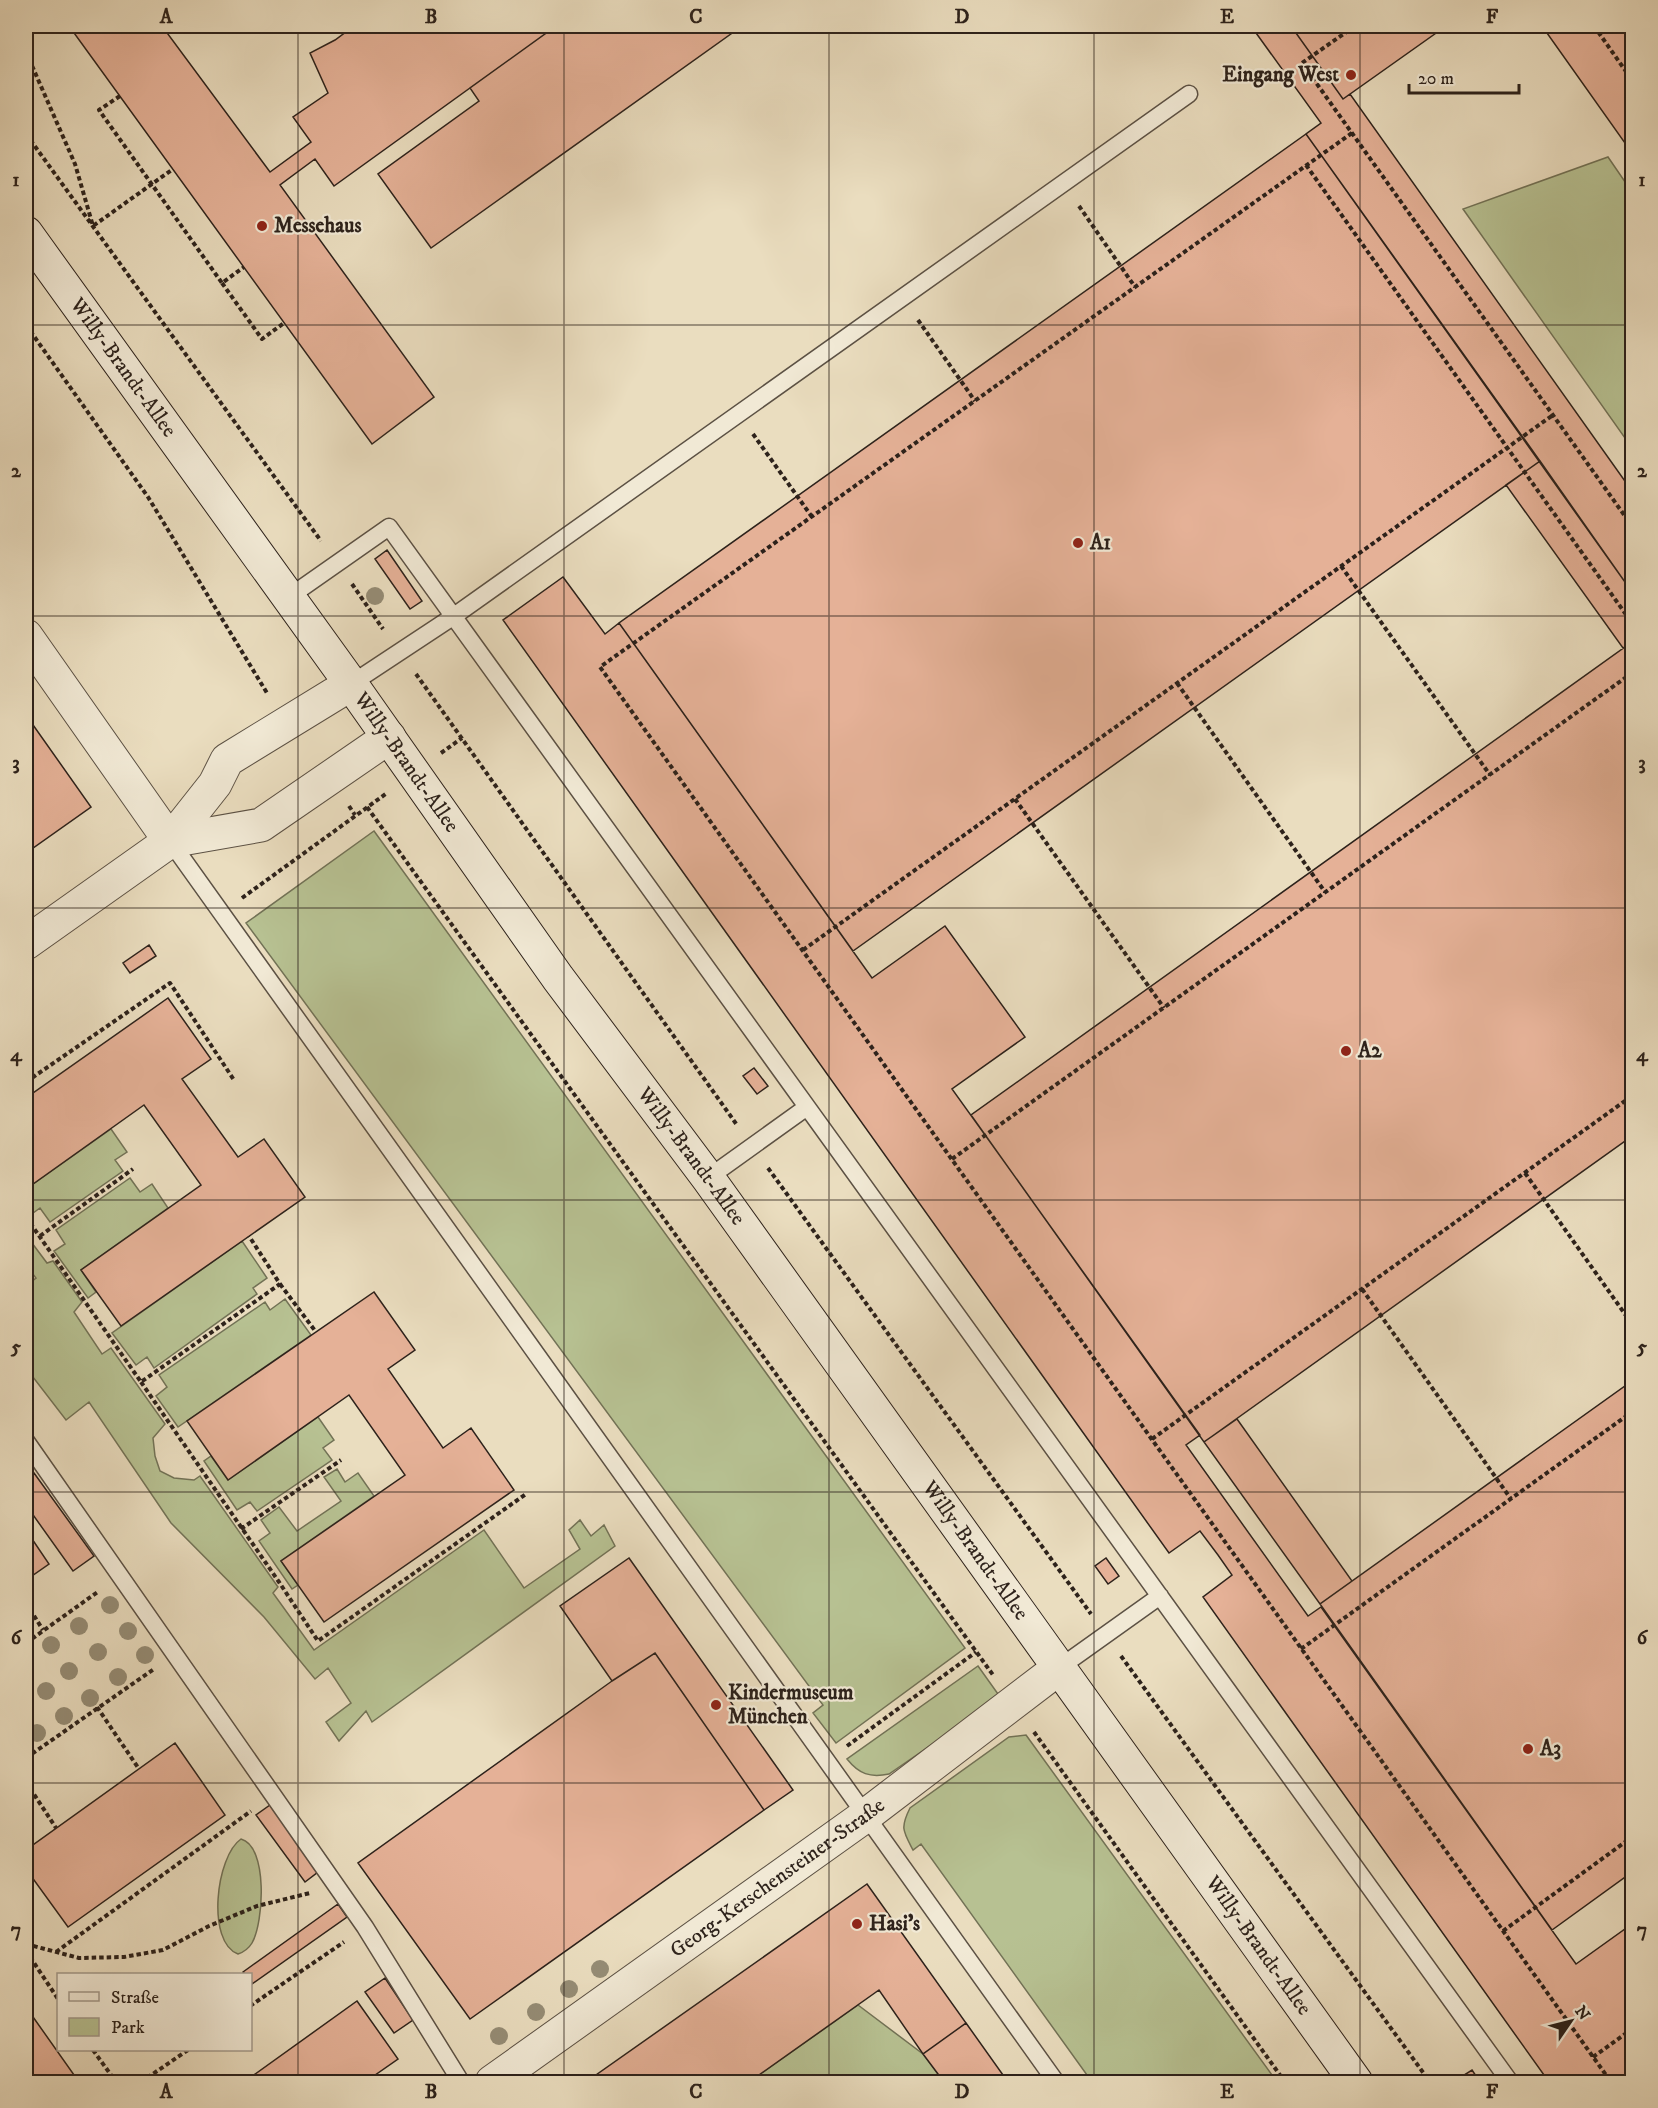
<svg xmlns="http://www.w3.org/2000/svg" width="1658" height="2108" font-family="'IM FELL DW Pica',serif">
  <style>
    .green { fill: #b7c192; stroke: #727256; stroke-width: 1.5 }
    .building { fill: #e5b197; stroke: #2d221b; stroke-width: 1.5 }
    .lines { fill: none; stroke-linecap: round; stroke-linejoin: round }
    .service-casing { stroke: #5c5144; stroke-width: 19 }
    .minor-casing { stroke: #5c5144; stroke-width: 35 }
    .secondary-casing { stroke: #2d221b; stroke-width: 35 }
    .path { stroke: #2d221b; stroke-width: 4; stroke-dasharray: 4.5 3; stroke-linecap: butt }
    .service { stroke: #f1e9d5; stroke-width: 16 }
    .minor { stroke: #f1e9d5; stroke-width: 33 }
    .secondary { stroke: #f1e9d5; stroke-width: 33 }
    .tree { fill: #958c75 }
    .grid { fill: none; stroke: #2d221b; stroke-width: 1.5; stroke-opacity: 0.55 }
    .poi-dot { fill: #8f2418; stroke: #f1e9d5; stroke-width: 2 }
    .labels { text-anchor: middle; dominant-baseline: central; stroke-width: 4.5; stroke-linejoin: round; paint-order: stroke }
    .poi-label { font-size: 21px; font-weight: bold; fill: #2d221b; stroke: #f1e9d5; text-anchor: start }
    .street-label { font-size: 21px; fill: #2d221b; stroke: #f1e9d5 }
    .neatline { fill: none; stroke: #2d221b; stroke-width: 2 }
    .grid-label { font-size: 20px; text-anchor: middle; font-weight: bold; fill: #2d221b }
  </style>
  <rect width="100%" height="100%" fill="#eaddbf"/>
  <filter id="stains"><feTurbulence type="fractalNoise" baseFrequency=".00333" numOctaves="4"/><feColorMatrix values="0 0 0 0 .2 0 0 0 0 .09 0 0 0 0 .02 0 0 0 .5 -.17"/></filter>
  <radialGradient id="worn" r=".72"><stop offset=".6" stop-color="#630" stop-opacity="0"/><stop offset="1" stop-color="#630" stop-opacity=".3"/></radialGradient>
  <path class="green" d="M 1608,157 L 1632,192 L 1632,448 L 1463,209 Z
    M 374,831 L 965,1648 L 836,1743 L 813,1713 L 823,1705 L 246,923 Z
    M 111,1129 L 127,1152 L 115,1160 L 123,1171 L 50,1222 L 40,1208 L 29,1216 L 26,1211 L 26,1189 Z
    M 130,1178 L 140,1192 L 152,1184 L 168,1208 L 81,1270 L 96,1292 L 88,1298 L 54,1251 L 65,1244 L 56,1230 Z
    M 26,1235 L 47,1263 L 53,1261 L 82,1302 L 74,1312 L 102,1354 L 111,1348 L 165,1424 L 153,1438 L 155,1456 L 160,1471 L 174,1478 L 194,1480 L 200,1476 L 278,1587 L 273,1593 L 314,1650 L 484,1530 L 524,1588 L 580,1549 L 569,1530 L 580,1520 L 591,1536 L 604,1525 L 615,1546 L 372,1722 L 366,1711 L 339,1741 L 326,1722 L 351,1703 L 328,1668 L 315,1679 L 264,1617 L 171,1523 L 89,1402 L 66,1420 L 26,1368 L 26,1286 L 36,1278 L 26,1265 Z
    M 242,1241 L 267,1278 L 253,1288 L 257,1294 L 154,1368 L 147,1357 L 136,1365 L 112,1333 Z
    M 285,1299 L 311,1335 L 178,1427 L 156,1396 L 167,1387 L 159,1375 L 265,1302 L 270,1310 Z
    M 318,1417 L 334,1440 L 323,1448 L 332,1460 L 257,1511 L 250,1502 L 237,1510 L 204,1461 L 211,1456 L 228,1480 Z
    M 337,1469 L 345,1482 L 358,1473 L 374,1496 L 281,1561 L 298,1585 L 292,1589 L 259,1541 L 270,1533 L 261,1520 L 279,1507 L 297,1531 L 341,1501 L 324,1477 Z
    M 978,1666 L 998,1694 L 989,1705 L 889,1774 C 870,1778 859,1774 847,1759 Z
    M 1026,1735 L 1277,2082 L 1092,2082 L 921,1844 L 913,1850 C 903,1831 900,1828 910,1808 L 1009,1737 Z
    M 241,1839 C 268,1846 264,1922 252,1943 C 249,1948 244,1952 238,1954 C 206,1942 216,1856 241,1839 Z
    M 858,2005 L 923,2054 L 944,2082 L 749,2082 Z"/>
  <path class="building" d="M 69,26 L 162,26 L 270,172 L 311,142 L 293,117 L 328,93 L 310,53 L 335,40 L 354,26 L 556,26 L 334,186 L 315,159 L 280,185 L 434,397 L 372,444 Z
    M 556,26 L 742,26 L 431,248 L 378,174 L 479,101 L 470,88 Z
    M 1251,26 L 1291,26 L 1343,99 L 1350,94 L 1632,491 L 1632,592 L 1306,134 L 1321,123 Z
    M 1291,26 L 1446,26 L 1343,99 Z
    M 1542,26 L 1632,26 L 1632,153 Z
    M 1306,134 L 1540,461 L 853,951 L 619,623 Z
    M 1540,461 L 1632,592 L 1632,642 L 1623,648 L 1506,485 Z
    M 387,550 L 422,601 L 410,609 L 375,559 Z
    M 563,577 L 605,634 L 619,623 L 872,978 L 945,926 L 1025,1037 L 952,1089 L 1200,1435 L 1186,1445 L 1308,1616 L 1321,1607 L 1576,1964 L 1632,1924 L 1632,2082 L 1549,2082 L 1203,1597 L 1232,1575 L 1218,1555 L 1200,1531 L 1169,1553 L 503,620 Z
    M 1632,642 L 1632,1136 L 1204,1442 L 971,1115 Z
    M 26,715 L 91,807 L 26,853 Z
    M 149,945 L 156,956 L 130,973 L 123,963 Z
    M 168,998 L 211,1059 L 182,1079 L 238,1157 L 264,1139 L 305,1197 L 121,1326 L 81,1270 L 201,1185 L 144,1105 L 26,1189 L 26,1098 Z
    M 754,1068 L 768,1086 L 757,1094 L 743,1076 Z
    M 374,1292 L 415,1350 L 388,1369 L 443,1448 L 471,1428 L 514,1490 L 324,1622 L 281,1561 L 405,1475 L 349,1395 L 228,1480 L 187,1421 Z
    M 1632,1381 L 1632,1872 L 1552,1930 L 1320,1604 Z
    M 1237,1419 L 1352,1581 L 1320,1604 L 1204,1442 Z
    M 34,1473 L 94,1556 L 73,1571 L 26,1505 L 26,1480 Z
    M 26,1530 L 49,1564 L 26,1580 Z
    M 629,1558 L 793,1790 L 764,1810 L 655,1653 L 612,1681 L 560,1606 Z
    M 1106,1558 L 1119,1576 L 1108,1584 L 1095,1566 Z
    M 655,1653 L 764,1810 L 470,2019 L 358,1863 L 612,1681 Z
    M 175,1743 L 225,1815 L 68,1927 L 26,1869 L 26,1850 Z
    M 270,1805 L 318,1872 L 305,1882 L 256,1815 Z
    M 867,1884 L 966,2023 L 923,2054 L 879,1990 L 749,2082 L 586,2082 Z
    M 338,1904 L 347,1917 L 252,1984 L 250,1974 L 245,1974 L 243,1972 Z
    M 385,1978 L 413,2020 L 394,2033 L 365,1992 Z
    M 357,2001 L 398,2059 L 365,2082 L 244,2082 Z
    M 26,2007 L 79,2082 L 26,2082 Z
    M 966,2023 L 1008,2082 L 944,2082 L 923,2054 Z
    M 1472,2070 L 1480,2082 L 1464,2082 L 1461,2077 Z"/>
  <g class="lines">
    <g class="service-casing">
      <path id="service" d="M 289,597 L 389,527 L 1510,2082
        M 351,684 L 454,616 L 1189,94
        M 170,841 L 1056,2082
        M 708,1178 L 807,1107
        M 26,1441 L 365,1927 L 461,2082
        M 1059,1668 L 1160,1596"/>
    </g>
    <g class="minor-casing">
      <g id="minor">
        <path d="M 26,636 L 170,841"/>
        <path d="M 170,841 L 261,825 L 389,737"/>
        <path d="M 26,943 L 170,841 L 215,784 L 227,760 L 351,684"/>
        <path id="s1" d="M 492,2082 L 865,1816 L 1059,1668"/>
      </g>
    </g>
    <g class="secondary-casing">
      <g id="secondary">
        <path id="s2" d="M 26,233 L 351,684 L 558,978 L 708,1178 L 1356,2082"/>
      </g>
    </g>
    <path class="path" d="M 1355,26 L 1302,63 L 1632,526
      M 1594,26 L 1632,80
      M 26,52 L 75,164 L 93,226 L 173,169
      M 120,96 L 99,110 L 222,283 L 244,267
      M 1352,133 L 600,667 L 1611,2082
      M 26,134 L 321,541
      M 1306,165 L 1632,623
      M 1079,206 L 1135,287
      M 222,283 L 262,339 L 284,323
      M 918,320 L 975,401
      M 26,325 L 148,497 L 267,693
      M 753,434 L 812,517
      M 1625,516 L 1632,511
      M 1341,566 L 1490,775
      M 352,584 L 383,629
      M 416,674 L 737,1125
      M 1177,683 L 1325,892
      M 441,753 L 462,738
      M 1015,799 L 1164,1008
      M 349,806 L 355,815
      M 367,807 L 993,1675
      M 242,898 L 387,793
      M 803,950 L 1553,415
      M 26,1082 L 170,983 L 234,1080
      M 952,1159 L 1632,673
      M 768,1168 L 1091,1614
      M 1525,1173 L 1632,1324
      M 26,1217 L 141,1382 L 280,1284 L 249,1236
      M 40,1236 L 133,1169
      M 280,1284 L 316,1332
      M 1362,1289 L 1511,1499
      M 141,1382 L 279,1582 L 318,1641 L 526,1494
      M 1152,1439 L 1632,1096
      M 241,1529 L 341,1460
      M 26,1603 L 43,1630
      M 26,1643 L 99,1591
      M 1301,1649 L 1632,1412
      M 1121,1656 L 1430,2082
      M 97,1707 L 139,1769
      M 1034,1732 L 1285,2082
      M 847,1746 L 976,1652
      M 26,1758 L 154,1669
      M 26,1782 L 56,1828
      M 1503,1931 L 1632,1837
      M 26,1944 L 79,1958 L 124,1957 L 163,1950 L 209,1926 L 257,1906 L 310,1893
      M 26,1951 L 58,1999
      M 56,1952 L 251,1811
      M 250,2006 L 344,1942
      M 93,2050 L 116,2082
      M 1593,2057 L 1632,2029
      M 141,2082 L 188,2050"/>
    <use href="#service" class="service"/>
    <use href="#minor" class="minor"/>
    <use href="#secondary" class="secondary"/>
  </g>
  <g class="tree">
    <circle cx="375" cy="596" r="9"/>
    <circle cx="110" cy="1605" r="9"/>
    <circle cx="79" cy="1626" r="9"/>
    <circle cx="128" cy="1631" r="9"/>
    <circle cx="51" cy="1645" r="9"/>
    <circle cx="98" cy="1652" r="9"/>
    <circle cx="145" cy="1655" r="9"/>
    <circle cx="69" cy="1671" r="9"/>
    <circle cx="118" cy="1677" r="9"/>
    <circle cx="46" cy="1691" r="9"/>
    <circle cx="90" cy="1698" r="9"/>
    <circle cx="64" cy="1716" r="9"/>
    <circle cx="37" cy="1733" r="9"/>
    <circle cx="600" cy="1969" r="9"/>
    <circle cx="569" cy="1989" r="9"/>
    <circle cx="536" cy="2012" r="9"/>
    <circle cx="499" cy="2036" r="9"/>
  </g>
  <path class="grid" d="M 298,26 L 298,2082M 564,26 L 564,2082M 829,26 L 829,2082M 1094,26 L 1094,2082M 1360,26 L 1360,2082M 26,325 L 1632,325M 26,616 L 1632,616M 26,908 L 1632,908M 26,1200 L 1632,1200M 26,1492 L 1632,1492M 26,1783 L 1632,1783"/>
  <g class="poi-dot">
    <circle cx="1351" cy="75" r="6"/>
    <circle cx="262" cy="226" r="6"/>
    <circle cx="1078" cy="543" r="6"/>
    <circle cx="1346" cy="1051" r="6"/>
    <circle cx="716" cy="1705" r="6"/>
    <circle cx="1528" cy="1749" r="6"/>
    <circle cx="857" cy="1924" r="6"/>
  </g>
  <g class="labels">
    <g class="poi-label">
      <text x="1339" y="75" text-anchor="end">Eingang West</text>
      <text x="274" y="226">Messehaus</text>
      <text x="1090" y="543">A1</text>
      <text x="1358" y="1051">A2</text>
      <text x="728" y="1693">Kindermuseum<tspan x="728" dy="24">München</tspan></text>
      <text x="1540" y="1749">A3</text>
      <text x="869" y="1924">Hasi's</text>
    </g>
    <g class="street-label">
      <text stroke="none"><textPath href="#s2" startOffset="166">Willy-Brandt-Allee</textPath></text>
      <text stroke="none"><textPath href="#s2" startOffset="652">Willy-Brandt-Allee</textPath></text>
      <text stroke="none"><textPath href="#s2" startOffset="1138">Willy-Brandt-Allee</textPath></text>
      <text stroke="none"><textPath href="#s2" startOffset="1624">Willy-Brandt-Allee</textPath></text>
      <text stroke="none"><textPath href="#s1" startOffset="351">Georg-Kerschensteiner-Straße</textPath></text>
      <text stroke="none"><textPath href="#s2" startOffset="2110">Willy-Brandt-Allee</textPath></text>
    </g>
  </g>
  <rect width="1658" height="2108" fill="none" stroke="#eaddbf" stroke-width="66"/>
  <rect x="57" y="1973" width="195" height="78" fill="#f1e9d5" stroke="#a3998b" stroke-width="1.5"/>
  <rect x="69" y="1992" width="30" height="9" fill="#f1e9d5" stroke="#a3998b" stroke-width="1.5"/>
  <text x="111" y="2003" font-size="18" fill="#2d221b">Straße</text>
  <rect x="69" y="2018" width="30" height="18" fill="#b7c192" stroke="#a3998b" stroke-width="1.5"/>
  <text x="111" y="2033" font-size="18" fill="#2d221b">Park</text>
  <g transform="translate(1571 2021) rotate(55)" stroke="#f1e9d5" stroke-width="4.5" paint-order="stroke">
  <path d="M0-4.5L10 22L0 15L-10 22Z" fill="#2d221b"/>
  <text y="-9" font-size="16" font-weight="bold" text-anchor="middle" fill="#2d221b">N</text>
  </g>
  <path d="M1409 84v9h110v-9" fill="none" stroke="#2d221b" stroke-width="3"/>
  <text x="1418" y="84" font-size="18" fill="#2d221b" stroke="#f1e9d5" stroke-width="4.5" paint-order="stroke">20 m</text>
  <rect x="33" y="33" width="1592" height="2042" class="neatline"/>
  <g class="grid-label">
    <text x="166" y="23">A</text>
    <text x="431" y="23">B</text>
    <text x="696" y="23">C</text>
    <text x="962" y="23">D</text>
    <text x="1227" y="23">E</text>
    <text x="1492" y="23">F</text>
    <text x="16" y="186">1</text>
    <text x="1642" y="186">1</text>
    <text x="16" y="477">2</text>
    <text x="1642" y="477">2</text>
    <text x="16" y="769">3</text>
    <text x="1642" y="769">3</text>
    <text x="16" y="1061">4</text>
    <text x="1642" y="1061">4</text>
    <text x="16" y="1353">5</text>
    <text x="1642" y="1353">5</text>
    <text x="16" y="1644">6</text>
    <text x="1642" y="1644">6</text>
    <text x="16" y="1936">7</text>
    <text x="1642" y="1936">7</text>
    <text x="166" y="2098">A</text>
    <text x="431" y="2098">B</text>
    <text x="696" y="2098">C</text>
    <text x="962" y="2098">D</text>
    <text x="1227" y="2098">E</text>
    <text x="1492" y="2098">F</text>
  </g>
  <rect width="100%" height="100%" filter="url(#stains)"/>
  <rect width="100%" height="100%" fill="url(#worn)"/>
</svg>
